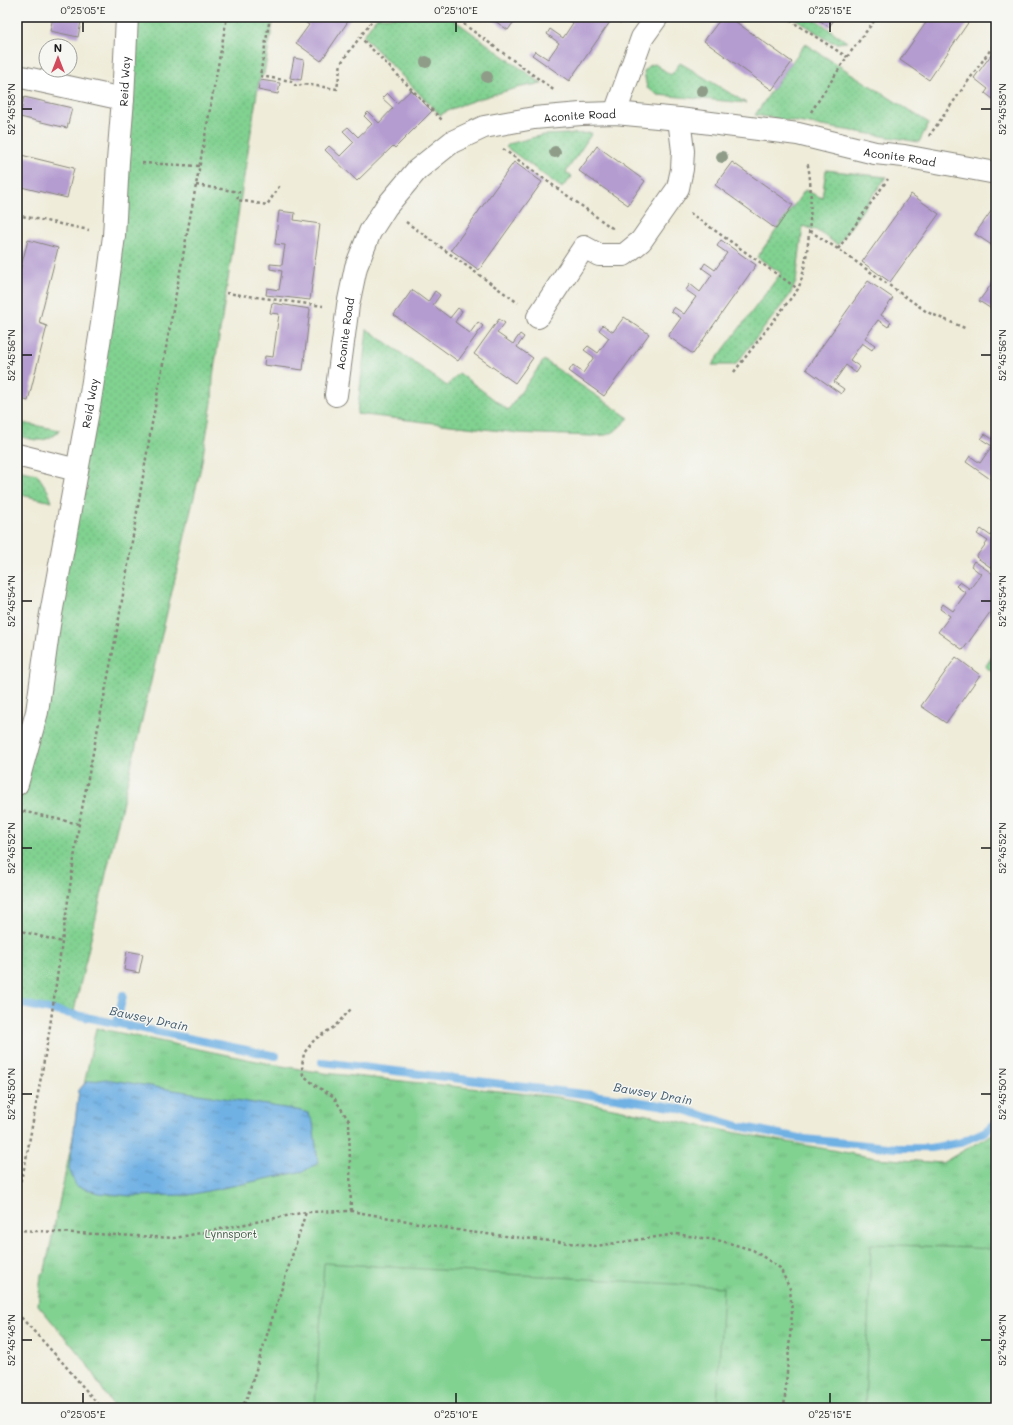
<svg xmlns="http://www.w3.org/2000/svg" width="1013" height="1425" font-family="Mali,sans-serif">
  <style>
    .grass { fill: url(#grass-dots); stroke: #4e7656 }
    .park { fill: url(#park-tufts); stroke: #4e7656 }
    .pitch { fill: #81d191; stroke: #4e7656 }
    .water { fill: url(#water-ripples); stroke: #466680 }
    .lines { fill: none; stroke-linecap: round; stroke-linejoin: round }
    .stream { stroke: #6fb1e4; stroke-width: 8 }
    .building { fill: #b49bd0 }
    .minor-casing { stroke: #86847a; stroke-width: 24 }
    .path { stroke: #86847a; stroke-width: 2.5; stroke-dasharray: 3 3; stroke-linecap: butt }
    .minor { stroke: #fff; stroke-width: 22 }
    .tree { fill: #8e9c88 }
    .ticks { fill: none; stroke: #1c1c1c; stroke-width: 1.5 }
    .labels { text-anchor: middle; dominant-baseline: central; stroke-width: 3; stroke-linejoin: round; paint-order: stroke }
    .street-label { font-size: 11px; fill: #1c1c1c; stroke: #f6f6f2 }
    .park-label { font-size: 11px; fill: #3f5b45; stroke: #f6f6f2 }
    .water-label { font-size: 12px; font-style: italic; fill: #3d586c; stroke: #f6f6f2 }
    .neatline { fill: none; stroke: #1c1c1c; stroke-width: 1.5 }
    .ticks-label { font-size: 10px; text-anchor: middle; fill: #1c1c1c }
  </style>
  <defs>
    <pattern id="grass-dots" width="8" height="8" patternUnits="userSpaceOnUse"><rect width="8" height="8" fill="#81d191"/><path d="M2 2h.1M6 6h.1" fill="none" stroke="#6fb37c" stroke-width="1.8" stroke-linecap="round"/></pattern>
    <pattern id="park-tufts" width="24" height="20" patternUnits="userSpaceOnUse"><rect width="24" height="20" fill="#81d191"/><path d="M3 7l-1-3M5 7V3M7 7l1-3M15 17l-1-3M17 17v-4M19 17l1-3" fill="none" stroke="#6fb37c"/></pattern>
    <pattern id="water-ripples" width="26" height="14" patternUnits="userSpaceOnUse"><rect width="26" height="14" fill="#6fb1e4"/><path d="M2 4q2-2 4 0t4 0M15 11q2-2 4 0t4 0" fill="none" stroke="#5a8fb8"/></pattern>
  </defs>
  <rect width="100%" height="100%" fill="#f6f6f2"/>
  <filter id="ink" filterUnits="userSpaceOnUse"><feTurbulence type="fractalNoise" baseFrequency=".025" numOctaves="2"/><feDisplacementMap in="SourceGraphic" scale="8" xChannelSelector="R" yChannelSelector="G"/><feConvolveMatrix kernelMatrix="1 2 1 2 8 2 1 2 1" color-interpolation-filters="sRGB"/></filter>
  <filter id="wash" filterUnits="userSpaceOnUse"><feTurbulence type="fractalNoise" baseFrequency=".012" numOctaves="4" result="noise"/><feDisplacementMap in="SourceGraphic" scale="16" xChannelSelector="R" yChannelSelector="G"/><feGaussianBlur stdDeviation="0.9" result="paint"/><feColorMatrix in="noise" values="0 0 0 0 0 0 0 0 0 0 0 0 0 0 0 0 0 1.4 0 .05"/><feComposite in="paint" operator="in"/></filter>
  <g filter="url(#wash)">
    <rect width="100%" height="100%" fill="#efecd9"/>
    <path class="grass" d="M 127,17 L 274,17 L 264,74 L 259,80 L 213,376 L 212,402 L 201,467 L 74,1011 L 17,1000 L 17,784 L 90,400 Z
      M 377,17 L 450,17 L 542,84 C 527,85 513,89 499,93 C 479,99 459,104 440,115 L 363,36 Z
      M 793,17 L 812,17 L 847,42 L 837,43 L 829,41 Z
      M 805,44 L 929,123 L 919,142 L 755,115 L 772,90 Z
      M 680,63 L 687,67 L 746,103 L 658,95 L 647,88 L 644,72 L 648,66 L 655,64 L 671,75 Z
      M 592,133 L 566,172 L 572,177 L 562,188 L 506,147 L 509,144 L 543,135 Z
      M 826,170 L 886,177 L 838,245 L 816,230 L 803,226 L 796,282 L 790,295 L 735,365 L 712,365 L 781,273 L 757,257 L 805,190 L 822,198 Z
      M 367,329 L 447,386 L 459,373 L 508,410 L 544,360 L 629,418 L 614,432 L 606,435 L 591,436 L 518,433 L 357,414 Z
      M 17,422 L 60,430 C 44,445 36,440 17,436 Z
      M 17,470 L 37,474 L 48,491 L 52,502 L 17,494 Z
      M 996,651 L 996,674 L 985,667 Z"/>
    <path class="park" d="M 96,1028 L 276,1065 L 324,1073 L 558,1097 L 727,1131 L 876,1158 L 942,1163 L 996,1132 L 996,1408 L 114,1408 L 85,1361 L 38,1305 L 41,1274 L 45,1270 Z"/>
    <path class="pitch" d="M 871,1244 L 996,1249 L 996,1408 L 865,1408 Z
      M 324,1263 L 723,1287 L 717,1408 L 315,1408 Z"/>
    <path class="water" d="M 106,1079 L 297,1110 L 308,1113 L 313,1122 L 318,1163 L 304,1171 L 189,1195 L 131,1196 L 98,1193 L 76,1186 L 69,1169 L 79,1090 L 86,1082 Z"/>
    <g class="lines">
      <path class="stream" d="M 17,1003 L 276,1056
        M 117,1023 L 123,995
        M 322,1062 L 616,1098 L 678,1108 L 738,1126 L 805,1139 L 896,1148 L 930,1148 L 959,1143 L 984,1132 L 996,1123"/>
    </g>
    <g id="blocks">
      <path class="building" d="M 53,17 L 82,17 L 78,37 L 50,31 Z
        M 298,17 L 309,17 L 313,20 L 315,17 L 351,17 L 321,61 L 296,43 L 309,25 Z
        M 489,17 L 517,17 L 508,30 Z
        M 565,17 L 609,17 L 612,19 L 569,81 L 532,55 L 535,51 L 548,59 L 559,43 L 547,34 L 550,29 L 563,38 L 573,23 Z
        M 619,17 L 629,17 L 625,22 Z
        M 722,17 L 729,17 L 792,62 L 772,90 L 704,41 Z
        M 815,17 L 836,17 L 829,27 Z
        M 930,17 L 972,17 L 929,80 L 900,60 Z
        M 994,51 L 996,52 L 996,96 L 993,99 L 985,93 L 988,89 L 974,78 Z
        M 294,58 L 304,60 L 301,80 L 290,78 Z
        M 260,80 L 280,83 L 278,94 L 258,90 Z
        M 411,90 L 432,111 L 395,148 L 393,146 L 357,181 L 325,150 L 329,146 L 340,156 L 354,142 L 343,131 L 348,127 L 358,137 L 372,124 L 364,116 L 368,112 L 379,123 L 393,108 L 382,98 L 387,93 L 397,103 Z
        M 24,97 L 72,108 L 67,128 L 20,117 Z
        M 597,146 L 645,181 L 628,205 L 579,171 Z
        M 17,154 L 74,168 L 67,198 L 17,186 Z
        M 514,162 L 542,182 L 479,270 L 451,250 Z
        M 732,162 L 793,205 L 776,229 L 715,185 Z
        M 911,194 L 939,214 L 890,282 L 862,262 Z
        M 992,210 L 996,213 L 996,248 L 975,234 Z
        M 279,211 L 295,213 L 294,220 L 320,224 L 310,300 L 266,295 L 267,288 L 279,290 L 282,271 L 270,269 L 270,264 L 282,265 L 285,245 L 275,244 Z
        M 28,240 L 58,248 L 39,323 L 47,326 L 28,401 L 17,398 L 17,282 Z
        M 721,240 L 756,265 L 693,354 L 668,336 L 681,318 L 671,311 L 674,307 L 684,314 L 696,297 L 686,290 L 690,284 L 700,292 L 712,275 L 702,268 L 705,263 L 715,270 L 727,253 L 717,246 Z
        M 996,278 L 996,312 L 979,301 Z
        M 868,281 L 893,298 L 881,315 L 891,322 L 888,327 L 878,320 L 865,338 L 875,345 L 872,350 L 862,343 L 850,360 L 860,367 L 856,373 L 846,365 L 834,382 L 844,389 L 841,394 L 806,369 Z
        M 412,290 L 428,302 L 435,291 L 440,295 L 433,305 L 450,318 L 458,308 L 462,311 L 455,322 L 470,333 L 478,322 L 483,326 L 458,361 L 394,315 Z
        M 272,303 L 310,309 L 303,370 L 264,365 L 265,356 L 273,357 L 279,314 L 270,313 Z
        M 624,317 L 649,334 L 604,396 L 569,371 L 573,365 L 583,373 L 594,357 L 584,350 L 588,346 L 598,353 L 609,338 L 599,330 L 603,325 L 613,332 Z
        M 499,319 L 505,323 L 497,333 L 513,344 L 520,334 L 524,337 L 517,347 L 533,358 L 515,383 L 474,354 Z
        M 985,434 L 995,441 L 996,440 L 996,483 L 966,462 L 970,456 L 980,463 L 992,446 L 981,439 Z
        M 981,529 L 991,536 L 996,529 L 996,571 L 976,557 L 988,541 L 977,534 Z
        M 974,561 L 996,576 L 996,604 L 963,650 L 938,632 L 950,616 L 940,609 L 943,604 L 953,611 L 966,593 L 956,586 L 960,582 L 970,589 L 981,574 L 971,566 Z
        M 956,657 L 980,675 L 946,723 L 921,706 Z
        M 127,951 L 143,954 L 139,973 L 124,970 Z"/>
    </g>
  </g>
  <g filter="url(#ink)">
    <use href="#blocks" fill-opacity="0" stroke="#86847a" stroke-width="1"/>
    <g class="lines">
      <g class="minor-casing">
        <g id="minor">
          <path d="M 17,76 L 123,99"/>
          <path d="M 615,113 L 642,38 L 657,17"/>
          <path d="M 538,317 L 584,247 L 599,255 L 624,255 L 641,241 L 678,188 L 682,169 L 683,151 L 679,119"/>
          <path id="s1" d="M 336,395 L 348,305 L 356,267 L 370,232 L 386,207 L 417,170 L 452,142 L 484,127 L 534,118 L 581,114 L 615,113 L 679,119 L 798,134 L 875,153 L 904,156 L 996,173"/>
          <path d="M 17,455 L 77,470"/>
          <path id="s2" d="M 17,784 L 37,712 L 49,625 L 90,400 L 104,311 L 114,236 L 118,161 L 123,99 L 127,17"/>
        </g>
      </g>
      <path class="path" d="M 270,17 L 260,76 L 291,81 L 297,87 L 303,84 L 337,89 L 341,63 L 360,37
        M 375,17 L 360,37 L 442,120
        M 454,17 L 555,91
        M 614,17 L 623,24
        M 785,17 L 847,57
        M 986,17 L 996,24
        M 811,112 L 847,57 L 877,17
        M 929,136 L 996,42
        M 503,149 L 612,228 L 611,230
        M 142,163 L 200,166
        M 196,185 L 239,192 L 237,200 L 267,205 L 280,185
        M 690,213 L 798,289
        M 17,215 L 89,230
        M 406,222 L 518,303
        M 810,231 L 838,249 L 927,312 L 967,329
        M 838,249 L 888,179
        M 226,293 L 323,306
        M 734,372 L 798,289 C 809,265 815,187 807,162
        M 17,810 L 79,824
        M 17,930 L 62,942
        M 17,1193 L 25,1165 L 49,1033 L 79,824 L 116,636 L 151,429 L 227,17
        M 351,1211 L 349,1121 L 333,1096 L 316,1086 L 303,1075 L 302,1066 L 304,1053 L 315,1039 L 334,1027 L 351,1009
        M 17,1230 L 175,1238 L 306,1212 L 351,1211 L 469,1232 L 596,1246 L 676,1234 L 722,1241 L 753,1250 L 780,1268 L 790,1289 L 792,1313 L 784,1408
        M 17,1313 L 63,1363 L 101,1408
        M 239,1408 L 246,1401 L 306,1212"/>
      <use href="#minor" class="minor"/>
    </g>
    <g class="tree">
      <circle cx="426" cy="62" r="6"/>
      <circle cx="487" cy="77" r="6"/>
      <circle cx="702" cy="91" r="6"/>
      <circle cx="555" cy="152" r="6"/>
      <circle cx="722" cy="157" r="6"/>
    </g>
  </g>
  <path class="ticks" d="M 83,22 L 83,32M 456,22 L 456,32M 830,22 L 830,32M 22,109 L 32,109M 981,109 L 991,109M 22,355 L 32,355M 981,355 L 991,355M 22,601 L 32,601M 981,601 L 991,601M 22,848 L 32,848M 981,848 L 991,848M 22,1094 L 32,1094M 981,1094 L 991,1094M 22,1340 L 32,1340M 981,1340 L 991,1340M 83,1393 L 83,1403M 456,1393 L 456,1403M 830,1393 L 830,1403"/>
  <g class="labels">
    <g class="street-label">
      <text stroke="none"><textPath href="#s2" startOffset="712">Reid Way</textPath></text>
      <text stroke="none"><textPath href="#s1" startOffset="422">Aconite Road</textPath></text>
      <text stroke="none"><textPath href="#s1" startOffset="746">Aconite Road</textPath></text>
      <text stroke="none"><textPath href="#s1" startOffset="62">Aconite Road</textPath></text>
      <text stroke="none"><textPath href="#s2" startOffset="388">Reid Way</textPath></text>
    </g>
    <g class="park-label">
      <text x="231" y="1233">Lynnsport</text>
    </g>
    <g class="water-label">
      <text transform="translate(149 1018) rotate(12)">Bawsey Drain</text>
      <text transform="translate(653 1093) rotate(10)">Bawsey Drain</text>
    </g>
  </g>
  <rect width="1013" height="1425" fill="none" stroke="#f6f6f2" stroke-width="44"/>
  <g transform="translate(58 58)"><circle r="19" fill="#f6f6f2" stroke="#9f9f9c"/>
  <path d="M0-3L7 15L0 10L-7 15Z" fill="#d1495b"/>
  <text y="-6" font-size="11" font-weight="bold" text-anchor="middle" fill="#1c1c1c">N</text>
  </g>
  <rect x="22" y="22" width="969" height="1381" class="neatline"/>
  <g class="ticks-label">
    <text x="83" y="14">0°25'05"E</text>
    <text x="456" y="14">0°25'10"E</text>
    <text x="830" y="14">0°25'15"E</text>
    <text transform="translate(11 109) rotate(-90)" y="4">52°45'58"N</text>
    <text transform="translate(1002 109) rotate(-90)" y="4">52°45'58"N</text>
    <text transform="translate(11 355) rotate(-90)" y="4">52°45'56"N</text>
    <text transform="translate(1002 355) rotate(-90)" y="4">52°45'56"N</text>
    <text transform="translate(11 601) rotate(-90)" y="4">52°45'54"N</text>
    <text transform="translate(1002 601) rotate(-90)" y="4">52°45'54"N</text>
    <text transform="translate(11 848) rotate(-90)" y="4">52°45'52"N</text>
    <text transform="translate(1002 848) rotate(-90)" y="4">52°45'52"N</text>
    <text transform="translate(11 1094) rotate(-90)" y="4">52°45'50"N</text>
    <text transform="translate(1002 1094) rotate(-90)" y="4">52°45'50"N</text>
    <text transform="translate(11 1340) rotate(-90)" y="4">52°45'48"N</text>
    <text transform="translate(1002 1340) rotate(-90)" y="4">52°45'48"N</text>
    <text x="83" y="1418">0°25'05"E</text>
    <text x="456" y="1418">0°25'10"E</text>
    <text x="830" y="1418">0°25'15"E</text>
  </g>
</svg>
